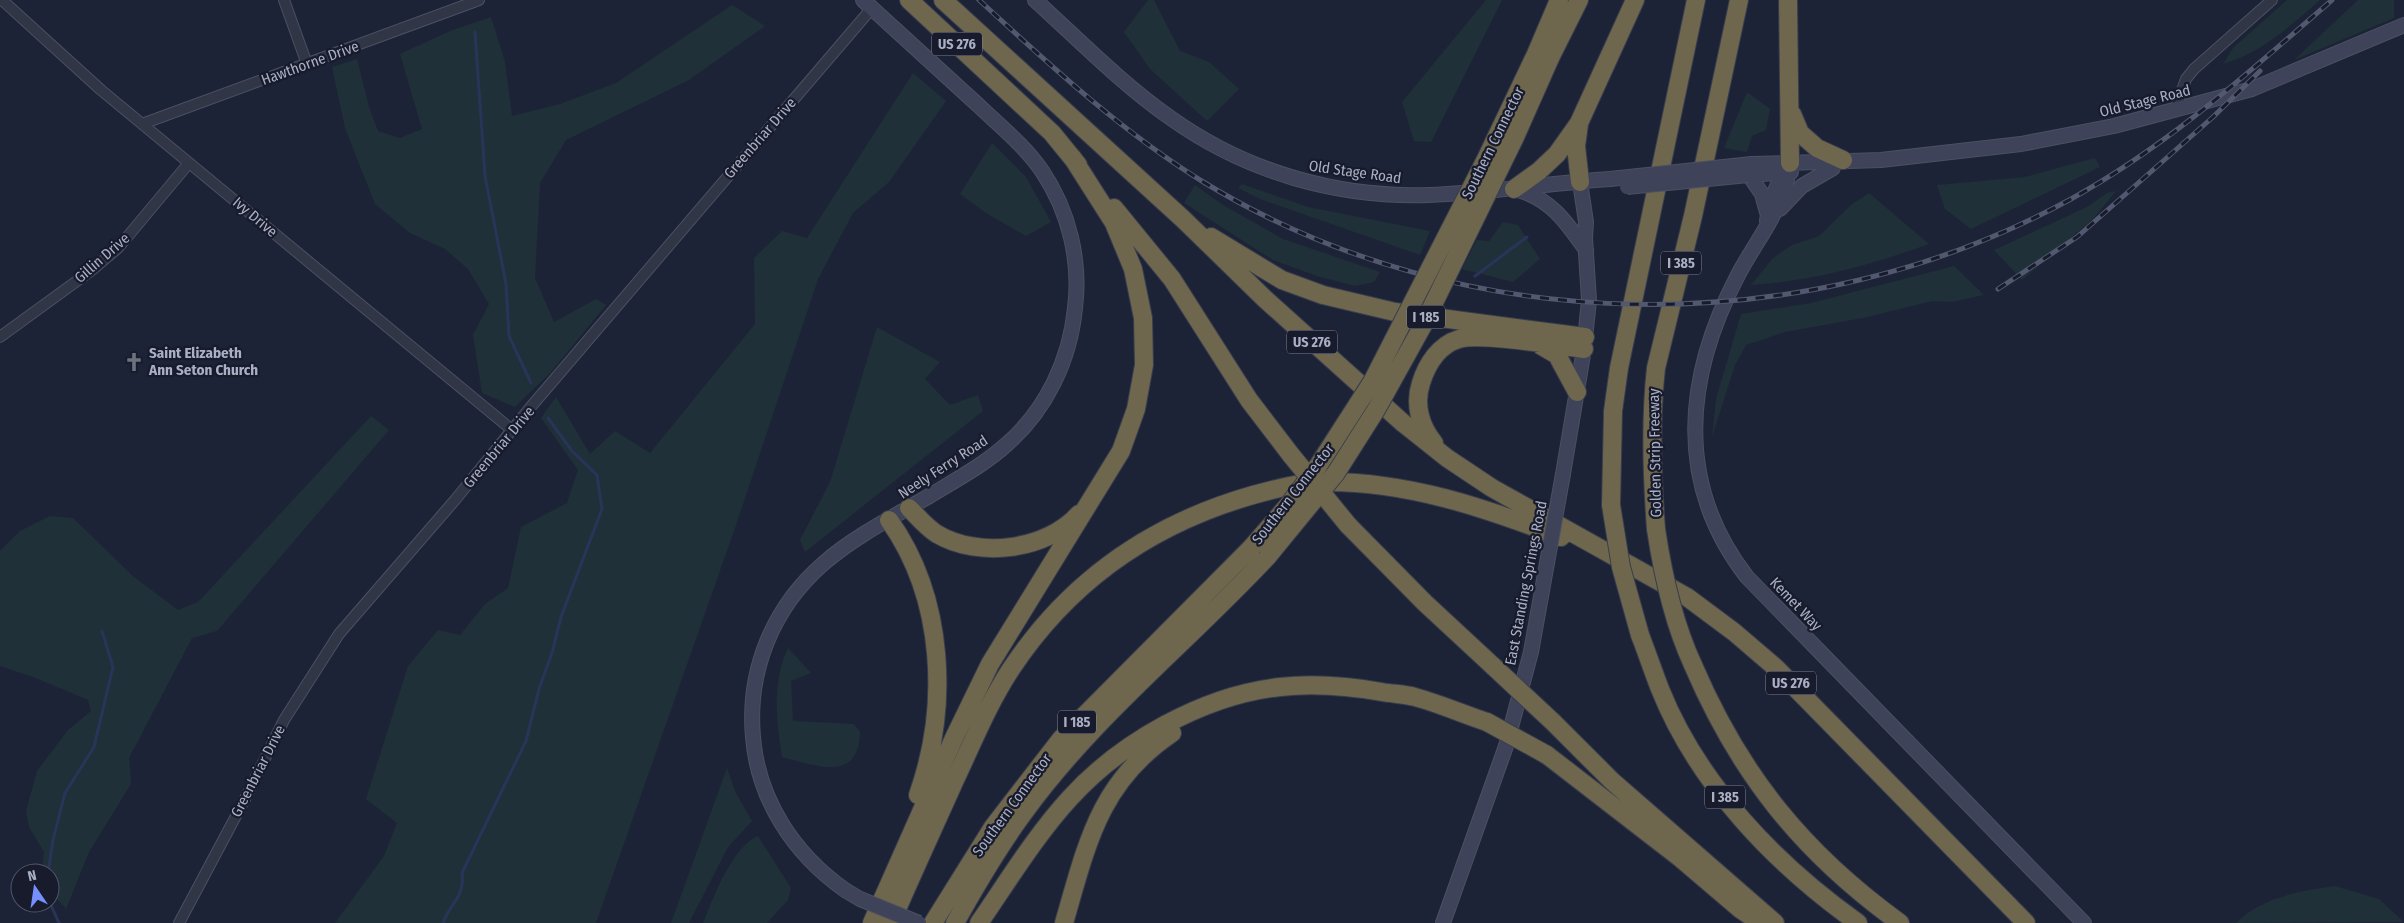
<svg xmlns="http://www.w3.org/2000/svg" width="2404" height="923" font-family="'Fira Sans Condensed',sans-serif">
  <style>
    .green { fill: #1f3038 }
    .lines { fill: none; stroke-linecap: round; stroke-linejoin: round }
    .stream { stroke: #2a3459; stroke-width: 3 }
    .street-casing { stroke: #4b5062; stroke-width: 12 }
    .secondary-casing { stroke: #4b5062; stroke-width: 16 }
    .highway-casing { stroke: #383d4e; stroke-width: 20 }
    .street { stroke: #313647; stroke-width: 10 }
    .secondary { stroke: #3e435a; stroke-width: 14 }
    .highway { stroke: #6e674d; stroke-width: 18 }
    .rail-casing { stroke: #52586f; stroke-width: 5 }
    .rail { stroke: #171b2b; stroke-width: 3; stroke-dasharray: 9; stroke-linecap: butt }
    .secondary-bridge-casing { stroke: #4b5062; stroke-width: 16; stroke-linecap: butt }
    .highway-bridge-casing { stroke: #383d4e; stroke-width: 20; stroke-linecap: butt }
    .secondary-bridge { stroke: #3e435a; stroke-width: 14 }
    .highway-bridge { stroke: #6e674d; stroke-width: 18 }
    .labels { text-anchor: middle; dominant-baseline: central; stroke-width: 4.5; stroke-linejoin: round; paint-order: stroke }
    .shield { fill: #171b2b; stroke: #7e8397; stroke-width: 1 }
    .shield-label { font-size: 14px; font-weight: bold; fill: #aaafc5 }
    .street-label { font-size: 15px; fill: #aaafc5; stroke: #171b2b }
    .poi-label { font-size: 15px; font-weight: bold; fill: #aaafc5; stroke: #171b2b; text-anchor: start }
  </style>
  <rect width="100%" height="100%" fill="#1d2336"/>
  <path class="green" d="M 1148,0 L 1154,0 L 1180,51 L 1209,62 L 1239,89 L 1207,121 L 1150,69 L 1124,32 Z
    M 1486,0 L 1502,0 L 1431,142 L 1414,141 L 1402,102 Z
    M 2287,0 L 2320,0 C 2290,26 2262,53 2223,64 L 2233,48 Z
    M 2358,0 L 2394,0 L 2394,18 L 2294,60 Z
    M 732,5 L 765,26 L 689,80 L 566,140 L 540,183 L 535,278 L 554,322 L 596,299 L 606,305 L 551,372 L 515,407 L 482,393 L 473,335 L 489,304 L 468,269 L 445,249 L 410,233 L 375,204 L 345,128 L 332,67 L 357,59 L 369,107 L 378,131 L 400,138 L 422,129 L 400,54 L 450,31 L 491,17 L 505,62 L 512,116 L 560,104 L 616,83 Z
    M 913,73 L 946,101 L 889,182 L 853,213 L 818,279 L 735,528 L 596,923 L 335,923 L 384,856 L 397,823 L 366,799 L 408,666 L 438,630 L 460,635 L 485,604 L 508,588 L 521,527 L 567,503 L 578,470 L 541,418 L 556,397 L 590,454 L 615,431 L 650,453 L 755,324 L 754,258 L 782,231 L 807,238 Z
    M 1747,92 L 1770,109 L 1766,130 L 1752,136 L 1747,152 L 1724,148 Z
    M 992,143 L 1026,177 L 1051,222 L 1026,236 L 986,213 L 960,194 Z
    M 2095,158 L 2100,167 L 1971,229 L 1945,209 L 1937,185 L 2025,177 Z
    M 1242,184 L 1308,207 L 1430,231 L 1420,255 L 1260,199 L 1238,188 Z
    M 1195,185 L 1223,205 L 1283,239 L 1380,272 L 1374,282 L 1355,286 L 1317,276 L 1273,260 L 1184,203 Z
    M 2116,191 L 2094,218 L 2022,280 L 1994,250 L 2087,207 L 2107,193 Z
    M 1869,193 L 1929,244 C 1871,265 1813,281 1751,285 L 1773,258 L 1792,245 L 1819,236 L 1851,205 Z
    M 1503,222 L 1518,225 L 1540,259 L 1513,282 L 1462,269 L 1477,240 L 1489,241 Z
    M 1954,266 L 1984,295 L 1952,302 L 1932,301 L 1863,318 L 1785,332 L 1746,345 L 1735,365 L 1712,437 L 1716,399 L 1741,314 L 1811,303 Z
    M 877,327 L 940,362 L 925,379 L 950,405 L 978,395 L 983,411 L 805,552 L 800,540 L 830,482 Z
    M 371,416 L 389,430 L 217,631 L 192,638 L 129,758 L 131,784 L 89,852 L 66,909 L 50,891 L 50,873 L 42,873 L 44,852 L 29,827 L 26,811 L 37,771 L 68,730 L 91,711 L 88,700 L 36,678 L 0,666 L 0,551 L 20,531 L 50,516 L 73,518 L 134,577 L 178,610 L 198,602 Z
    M 788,648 L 811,673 L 791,681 L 793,721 L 854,724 L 860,732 C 859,784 815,765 782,757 C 776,721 772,682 788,648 Z
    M 727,768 L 735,791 L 752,821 L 728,847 L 689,923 L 671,923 Z
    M 758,836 L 791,888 L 788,900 L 767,923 L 703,923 C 713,898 732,847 758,836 Z
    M 2335,886 L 2379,899 L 2404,922 L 2236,923 C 2262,897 2300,891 2335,886 Z"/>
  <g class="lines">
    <path class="stream" d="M 475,32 L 485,176 L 506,284 L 509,336 L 531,383
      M 1475,276 L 1527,237
      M 48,873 L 53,840 L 65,793 L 94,747 L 113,667 L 102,631
      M 50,903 L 59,923
      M 443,923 C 451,901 465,898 462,873 L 526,741 L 539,689 L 552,653 L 561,617 L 602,509 L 597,475 L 572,451 L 548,418"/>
    <g class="street-casing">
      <path id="street" d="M 2,0 L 101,90 L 512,430
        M 284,0 L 307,64
        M 2175,110 L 2186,79 L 2194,69 L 2272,0
        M 142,124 L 479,0
        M 0,337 L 92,270 L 118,248 L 189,163
        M 179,923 L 245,799 L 284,720 L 339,634 L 455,500 L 529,409 L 872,8"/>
    </g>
    <g class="secondary-casing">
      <path id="secondary" d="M 1035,0 C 1079,40 1123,85 1172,119 C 1247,172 1337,198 1429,195 C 1489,193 1550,183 1610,179
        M 1790,163 C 1785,208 1758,237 1738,275 C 1685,376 1674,483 1747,577 L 2084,923
        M 1752,164 L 1881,160 L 2021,144 L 2114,126 L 2252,89 L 2404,25
        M 1748,175 L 1791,172
        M 1749,175 L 1762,194 L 1767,212
        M 1518,190 C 1551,199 1567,223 1586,250
        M 1780,209 L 1802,186 L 1833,168
        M 1767,221 L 1770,202 L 1780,180
        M 1563,474 L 1584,349 L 1589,300 L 1585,238 L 1586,222 L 1580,182
        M 845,890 C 794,854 758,800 753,737 C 747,670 773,607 824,563 C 855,536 895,516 931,495 C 957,479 984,465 1007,444 C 1046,410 1070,360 1075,308 C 1081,261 1069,211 1042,171 C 1025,146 1000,126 978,105 C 940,70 901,35 863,0
        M 1443,923 L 1506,746 L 1531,652"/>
    </g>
    <g class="highway-casing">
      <path id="highway" d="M 909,0 L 1052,133 L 1078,165
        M 943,0 L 1183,219 L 1265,299 L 1403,423 L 1447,458 L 1492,488 L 1687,597 L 1734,632 L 1776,668 L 2026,923
        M 1788,0 L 1790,163
        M 1536,54 L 1559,0
        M 1550,58 L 1579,0
        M 1792,114 L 1800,133 L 1817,148 L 1843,160
        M 1579,124 L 1576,146 L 1580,182
        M 1514,189 L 1539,171 L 1557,154 L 1579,123 L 1635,0
        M 1114,208 L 1172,279 L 1249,400 L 1291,455
        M 1211,237 L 1282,280 L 1323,295 L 1395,312 L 1585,337
        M 1540,345 L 1557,355 L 1577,392
        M 1434,443 C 1420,426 1414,404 1421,383 C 1427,364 1439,345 1459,339 C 1480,332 1559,346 1584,349
        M 1611,505 L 1613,411 L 1619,368 L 1696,0
        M 909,508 C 918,517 926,527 937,534 C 979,559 1047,550 1079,514
        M 889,520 C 945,599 949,707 918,795
        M 1348,525 L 1425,603 L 1494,667
        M 1656,529 C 1652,476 1650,421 1656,368 L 1693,216 L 1739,0
        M 1640,635 C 1647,653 1653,671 1660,689 C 1698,784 1775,864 1858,923
        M 1693,665 C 1740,775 1803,853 1900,923
        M 1553,722 L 1612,781 L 1775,923
        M 1547,755 L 1679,857 L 1740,909 L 1761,923
        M 872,923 L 954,738 L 990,664 L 1121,451 L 1136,409 L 1144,365 L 1143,318 L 1133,269 L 1114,223 L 1072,157
        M 891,923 C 911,876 933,829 954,782 C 972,744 988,704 1011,669 C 1070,580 1151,524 1253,495 C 1275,489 1301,482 1324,482 C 1407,481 1485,508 1561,537
        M 933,923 L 993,827 L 1061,739 L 1252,547
        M 955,923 C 976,885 999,846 1025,811 C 1094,716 1188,642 1268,556
        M 979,923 C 1008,881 1036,835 1070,798 C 1121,742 1204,695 1280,687 C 1315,683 1348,686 1382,692 C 1393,694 1405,694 1415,697 C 1440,704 1463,714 1487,722
        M 1064,923 C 1087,844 1099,782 1172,733"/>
    </g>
    <use href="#street" class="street"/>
    <use href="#secondary" class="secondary"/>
    <use href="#highway" class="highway"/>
    <g class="rail-casing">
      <path id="rail" d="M 979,0 C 1051,66 1122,132 1205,183 C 1464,340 1806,344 2071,199 C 2169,145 2248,73 2332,0
        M 1998,289 L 2077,237 L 2213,117 L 2260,71"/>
    </g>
    <use href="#rail" class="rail"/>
    <g class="secondary-bridge-casing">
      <path id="secondary-bridge" d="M 1610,179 L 1752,164
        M 1627,187 L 1748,175
        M 1531,652 L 1563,474
        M 845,890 L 860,899 L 919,923"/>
    </g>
    <g class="highway-bridge-casing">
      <path id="highway-bridge" d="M 1291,455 L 1348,525
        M 1611,505 L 1621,567 L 1640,635
        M 1656,529 C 1663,576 1673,622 1693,665
        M 1252,547 L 1291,502 L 1318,466 L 1372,382 L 1486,159 L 1536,54
        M 1268,556 L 1336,473 L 1376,410 L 1422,327 L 1515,137 L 1550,58
        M 1494,667 L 1553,722
        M 1487,722 L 1547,755"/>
    </g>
    <use href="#secondary-bridge" class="secondary-bridge"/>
    <use href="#highway-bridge" class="highway-bridge"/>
  </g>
  <defs>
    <g id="church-bare" transform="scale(1.5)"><path d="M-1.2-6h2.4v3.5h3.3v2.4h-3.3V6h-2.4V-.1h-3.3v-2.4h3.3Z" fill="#6b7280" stroke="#171b2b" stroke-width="2.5" paint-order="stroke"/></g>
  </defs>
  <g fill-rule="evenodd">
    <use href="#church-bare" x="134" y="362"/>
  </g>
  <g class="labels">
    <g class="shield">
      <rect x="932" y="32.5" width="50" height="23" rx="4"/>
      <rect x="1661" y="251.5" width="40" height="23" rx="4"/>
      <rect x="1407" y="305.5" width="38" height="23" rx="4"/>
      <rect x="1287" y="330.5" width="50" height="23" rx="4"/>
      <rect x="1766" y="671.5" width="50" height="23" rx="4"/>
      <rect x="1058" y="710.5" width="38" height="23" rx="4"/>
      <rect x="1705" y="785.5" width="40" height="23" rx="4"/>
    </g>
    <g class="shield-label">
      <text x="957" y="44">US 276</text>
      <text x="1681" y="263">I 385</text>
      <text x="1426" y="317">I 185</text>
      <text x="1312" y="342">US 276</text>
      <text x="1791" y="683">US 276</text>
      <text x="1077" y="722">I 185</text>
      <text x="1725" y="797">I 385</text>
    </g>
    <g class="street-label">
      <text transform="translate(310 63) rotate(-20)">Hawthorne Drive</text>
      <text transform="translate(2145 101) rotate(-14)">Old Stage Road</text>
      <text transform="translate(760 138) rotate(-49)">Greenbriar Drive</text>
      <text transform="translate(1493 143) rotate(-64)">Southern Connector</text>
      <text transform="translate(1355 172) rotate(8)">Old Stage Road</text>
      <text transform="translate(255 217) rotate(40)">Ivy Drive</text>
      <text transform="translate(102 258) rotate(-41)">Gillin Drive</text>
      <text transform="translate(499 447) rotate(-50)">Greenbriar Drive</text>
      <text transform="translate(1655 453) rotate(-91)">Golden Strip Freeway</text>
      <text transform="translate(943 467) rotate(-33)">Neely Ferry Road</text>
      <text transform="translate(1293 494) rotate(-52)">Southern Connector</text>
      <text transform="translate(1526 583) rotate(-79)">East Standing Springs Road</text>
      <text transform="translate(1796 604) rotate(46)">Kemet Way</text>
      <text transform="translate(258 771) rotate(-63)">Greenbriar Drive</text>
      <text transform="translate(1012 805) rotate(-54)">Southern Connector</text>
    </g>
    <g class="poi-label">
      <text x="149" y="353">Saint Elizabeth<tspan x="149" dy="17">Ann Seton Church</tspan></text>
    </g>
  </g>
  <g transform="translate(35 888) rotate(347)"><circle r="24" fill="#171b2b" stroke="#525669"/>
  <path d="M0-4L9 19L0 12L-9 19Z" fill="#758fff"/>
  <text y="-8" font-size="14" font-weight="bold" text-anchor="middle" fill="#aaafc5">N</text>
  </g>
</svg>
